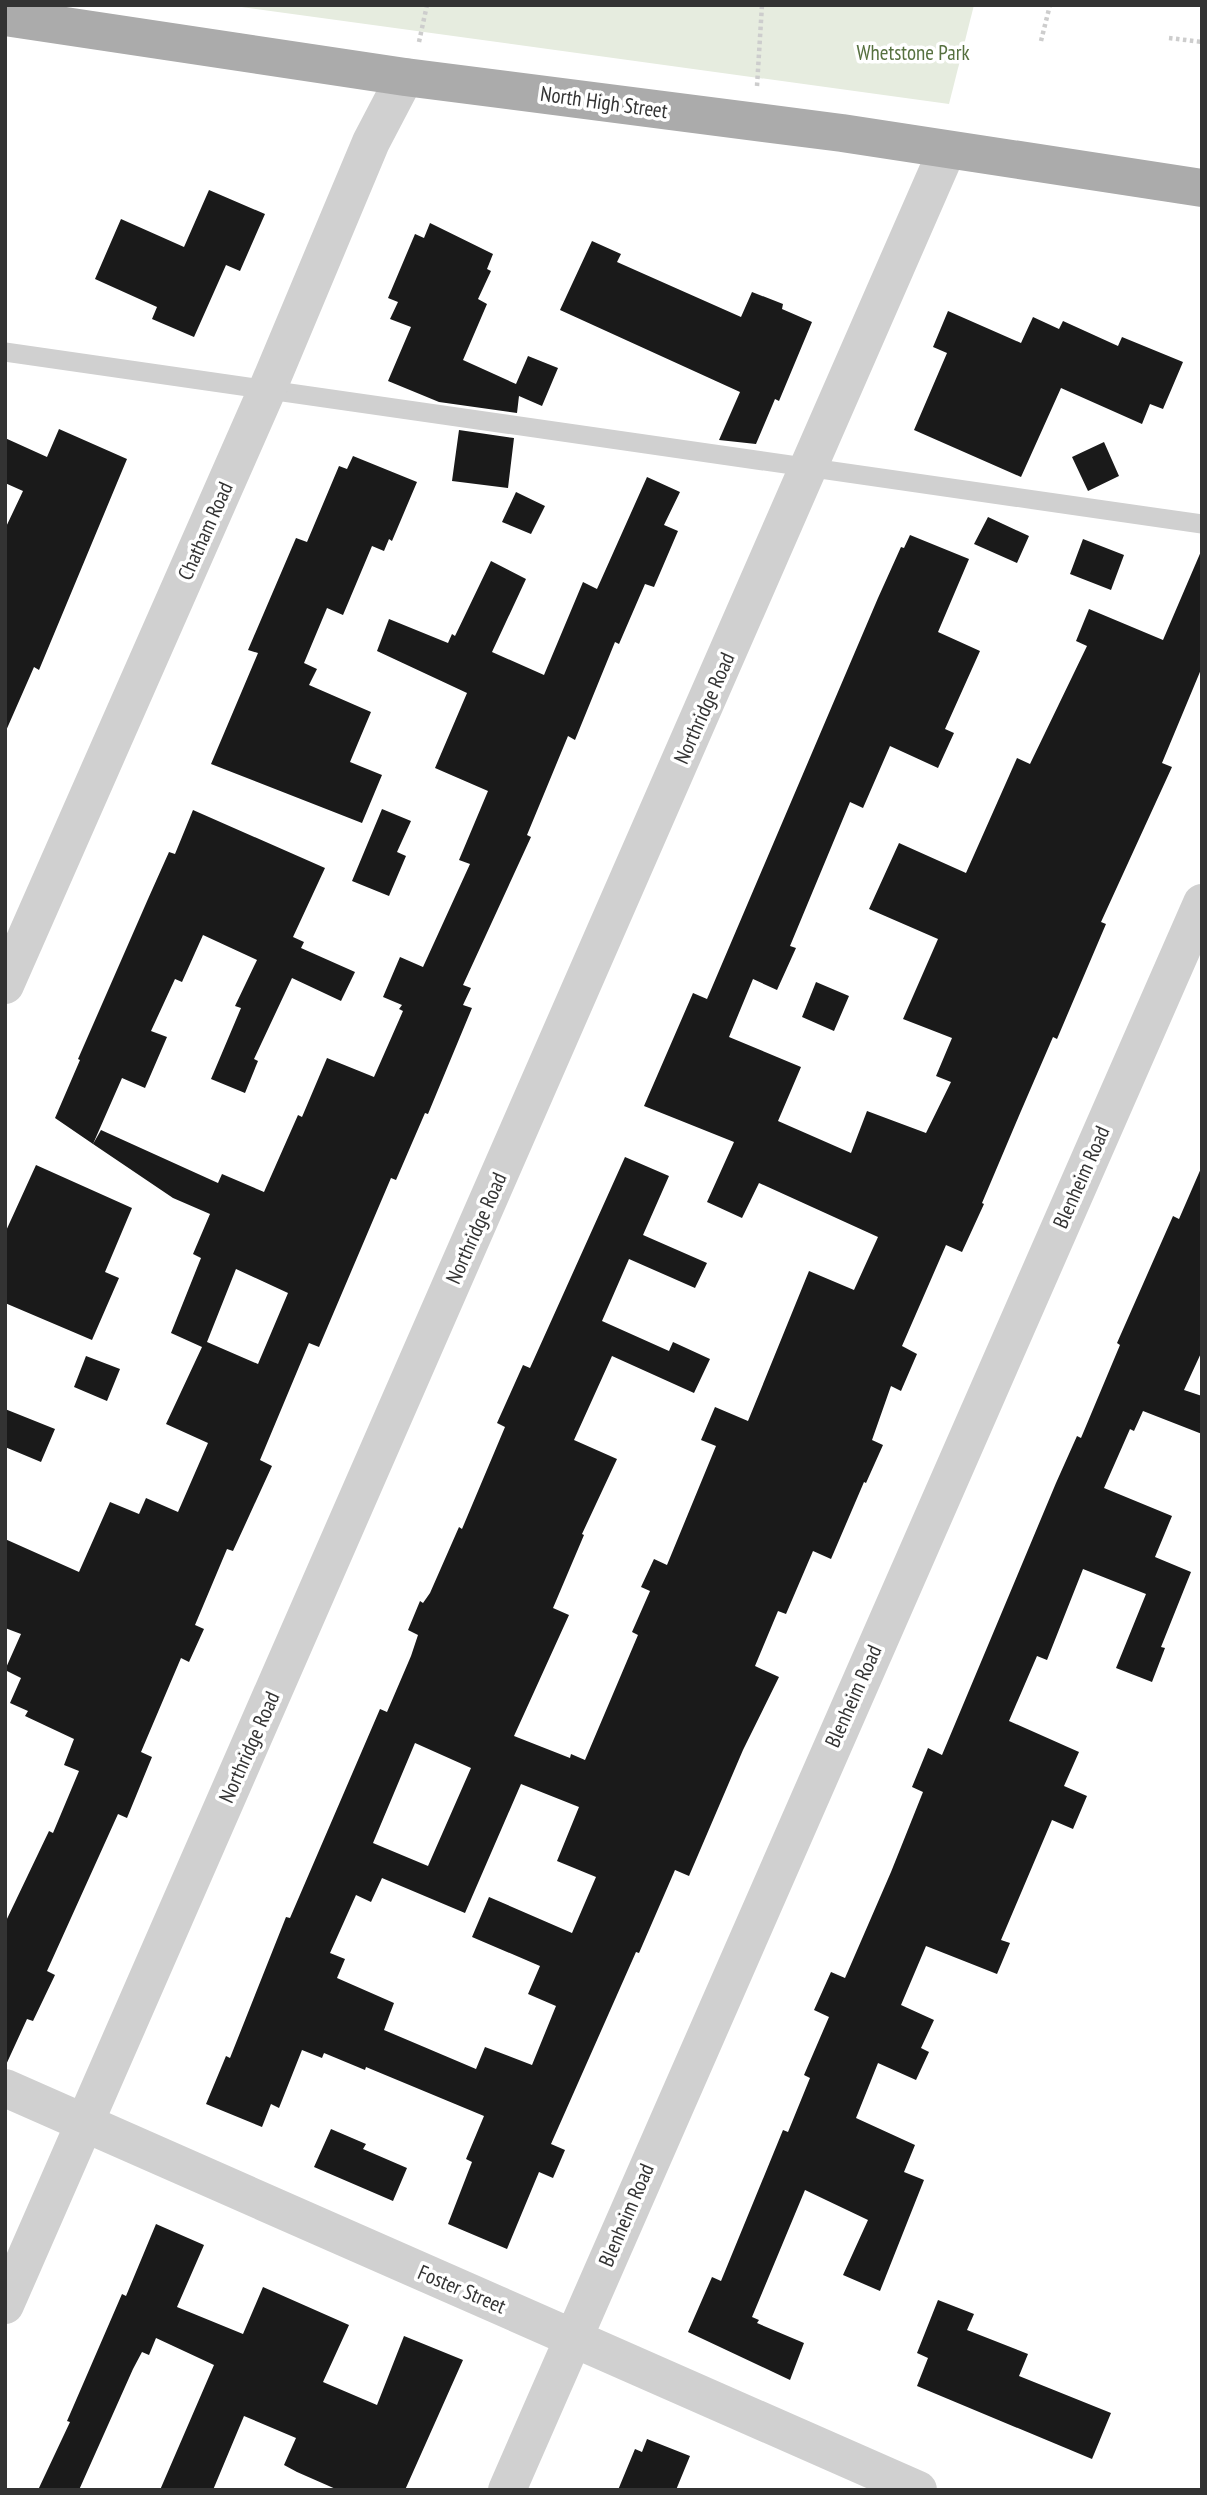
<svg xmlns="http://www.w3.org/2000/svg" width="1207" height="2495" font-family="'PT Sans Narrow',sans-serif">
  <style>
    .green { fill: #e6ecdf }
    .building { fill: #1a1a1a; fill-rule: evenodd }
    .lines { fill: none; stroke-linecap: round; stroke-linejoin: round }
    .path { stroke: #cdcdcd; stroke-width: 4.5; stroke-dasharray: 3.5 3.5; stroke-linecap: butt }
    .lane { stroke: #d0d0d0; stroke-width: 19 }
    .street { stroke: #d0d0d0; stroke-width: 38 }
    .primary { stroke: #ababab; stroke-width: 38 }
    .labels { text-anchor: middle; dominant-baseline: central; stroke-width: 7; stroke-linejoin: round; paint-order: stroke }
    .park-label { font-size: 21px; fill: #56703f; stroke: #fff }
    .street-label { font-size: 21px; fill: #333; stroke: #fff }
  </style>
  <rect width="100%" height="100%" fill="#fff"/>
  <path class="green" d="M 227,5 L 974,5 L 949,104 Z"/>
  <path class="building" d="M 209,190 L 265,214 L 240,271 L 226,265 L 194,337 L 152,319 L 157,307 L 95,279 L 121,219 L 184,247 Z
    M 430,223 L 493,254 L 487,269 L 491,271 L 478,299 L 487,304 L 463,360 L 516,384 L 528,356 L 558,368 L 542,406 L 519,396 L 517,413 L 439,402 L 388,381 L 411,327 L 390,319 L 398,302 L 388,298 L 415,234 L 424,238 Z
    M 592,241 L 621,254 L 617,262 L 741,317 L 752,292 L 783,304 L 782,309 L 812,322 L 779,401 L 775,399 L 756,444 L 719,440 L 740,392 L 560,310 Z
    M 948,311 L 1021,343 L 1033,317 L 1059,329 L 1063,321 L 1118,346 L 1122,337 L 1183,362 L 1163,409 L 1150,404 L 1142,424 L 1061,388 L 1021,477 L 914,430 L 947,353 L 933,347 Z
    M 59,429 L 127,459 L 39,670 L 34,667 L 5,733 L 5,529 L 23,491 L 5,483 L 5,438 L 47,457 Z
    M 459,430 L 514,438 L 508,488 L 452,481 Z
    M 1104,442 L 1119,476 L 1088,491 L 1072,457 Z
    M 353,456 L 417,482 L 392,541 L 389,539 L 384,551 L 372,546 L 343,615 L 327,608 L 304,663 L 317,669 L 309,685 L 371,712 L 350,762 L 382,775 L 362,823 L 211,764 L 258,653 L 248,650 L 296,538 L 307,542 L 339,466 L 347,469 Z
    M 647,477 L 680,492 L 664,525 L 678,531 L 654,587 L 645,584 L 619,644 L 615,642 L 575,740 L 568,736 L 527,835 L 531,837 L 463,985 L 471,988 L 463,1005 L 472,1008 L 428,1114 L 425,1113 L 396,1180 L 391,1178 L 319,1347 L 309,1343 L 260,1460 L 272,1466 L 233,1551 L 227,1549 L 195,1625 L 204,1629 L 189,1662 L 181,1658 L 141,1752 L 152,1757 L 127,1818 L 118,1814 L 47,1971 L 55,1975 L 33,2021 L 27,2019 L 5,2067 L 5,1923 L 49,1831 L 53,1833 L 79,1771 L 64,1765 L 74,1739 L 25,1716 L 28,1711 L 10,1703 L 21,1678 L 5,1670 L 21,1634 L 5,1628 L 5,1539 L 79,1572 L 110,1502 L 139,1514 L 146,1498 L 178,1512 L 208,1443 L 166,1424 L 202,1347 L 171,1333 L 201,1258 L 193,1254 L 210,1214 L 173,1198 L 93,1144 L 101,1130 L 218,1183 L 222,1174 L 264,1192 L 298,1115 L 302,1117 L 327,1058 L 374,1077 L 403,1011 L 399,1009 L 402,1005 L 383,997 L 400,957 L 423,967 L 470,864 L 459,860 L 488,791 L 435,768 L 467,693 L 377,651 L 389,619 L 448,643 L 452,634 L 455,636 L 491,561 L 526,579 L 492,652 L 544,675 L 583,582 L 597,589 ZM 236,1269 L 288,1293 L 258,1364 L 207,1342 Z
    M 516,492 L 545,506 L 531,534 L 502,522 Z
    M 988,517 L 1029,536 L 1017,563 L 974,544 Z
    M 910,535 L 969,559 L 938,632 L 980,651 L 945,729 L 954,733 L 938,768 L 890,746 L 863,808 L 850,802 L 790,946 L 796,948 L 777,990 L 753,979 L 729,1037 L 801,1067 L 778,1121 L 851,1153 L 867,1111 L 926,1133 L 951,1082 L 936,1076 L 952,1038 L 903,1019 L 938,939 L 869,909 L 899,843 L 966,873 L 1017,758 L 1030,764 L 1087,646 L 1076,641 L 1089,609 L 1163,640 L 1202,549 L 1202,667 L 1162,763 L 1172,767 L 1101,922 L 1106,924 L 1057,1039 L 1053,1037 L 1021,1111 L 982,1203 L 984,1204 L 962,1252 L 946,1245 L 902,1346 L 917,1354 L 901,1391 L 891,1386 L 872,1440 L 883,1445 L 866,1483 L 864,1482 L 831,1559 L 813,1551 L 786,1614 L 778,1611 L 755,1666 L 779,1677 L 743,1750 L 689,1876 L 675,1870 L 639,1953 L 636,1952 L 551,2144 L 565,2150 L 553,2178 L 539,2172 L 507,2249 L 448,2224 L 472,2162 L 466,2159 L 484,2116 L 366,2067 L 365,2070 L 324,2053 L 322,2058 L 302,2050 L 279,2108 L 271,2104 L 262,2127 L 206,2104 L 226,2056 L 230,2058 L 286,1917 L 290,1918 L 380,1709 L 387,1712 L 411,1656 L 418,1635 L 408,1630 L 420,1601 L 423,1603 L 430,1593 L 459,1527 L 462,1529 L 505,1427 L 497,1423 L 523,1365 L 530,1368 L 625,1157 L 669,1176 L 643,1235 L 707,1263 L 695,1288 L 629,1259 L 602,1321 L 669,1351 L 673,1342 L 710,1359 L 694,1393 L 612,1356 L 574,1440 L 617,1459 L 582,1534 L 584,1535 L 553,1608 L 569,1615 L 514,1736 L 570,1758 L 571,1754 L 585,1760 L 638,1635 L 632,1632 L 650,1591 L 641,1587 L 654,1559 L 667,1565 L 716,1446 L 701,1440 L 715,1407 L 748,1421 L 809,1271 L 854,1290 L 878,1237 L 759,1183 L 742,1218 L 707,1202 L 734,1142 L 644,1106 L 693,993 L 707,999 L 878,598 L 901,547 L 904,548 ZM 415,1743 L 471,1768 L 428,1866 L 373,1843 ZM 521,1784 L 579,1807 L 557,1861 L 596,1877 L 572,1933 L 489,1897 L 472,1937 L 540,1966 L 528,1994 L 556,2006 L 532,2065 L 485,2047 L 476,2069 L 384,2030 L 394,2003 L 337,1978 L 345,1959 L 330,1953 L 356,1895 L 371,1902 L 382,1878 L 465,1913 Z
    M 1083,539 L 1124,555 L 1111,590 L 1070,574 Z
    M 382,809 L 411,821 L 397,852 L 406,856 L 389,896 L 352,881 Z
    M 193,810 L 325,868 L 293,937 L 304,942 L 301,948 L 355,972 L 341,1001 L 292,978 L 254,1059 L 258,1061 L 245,1093 L 211,1079 L 241,1008 L 235,1006 L 257,960 L 203,935 L 182,982 L 175,979 L 151,1031 L 167,1037 L 145,1088 L 122,1078 L 93,1144 L 55,1118 L 80,1060 L 78,1059 L 148,899 L 169,852 L 175,854 Z
    M 816,982 L 849,996 L 834,1031 L 802,1017 Z
    M 36,1165 L 132,1208 L 105,1272 L 119,1278 L 92,1340 L 5,1303 L 5,1233 Z
    M 1202,1166 L 1202,1351 L 1184,1390 L 1202,1396 L 1202,1434 L 1143,1411 L 1134,1431 L 1130,1429 L 1104,1488 L 1172,1516 L 1155,1557 L 1191,1572 L 1161,1647 L 1165,1648 L 1152,1682 L 1116,1668 L 1146,1594 L 1083,1569 L 1047,1660 L 1037,1656 L 1009,1721 L 1079,1752 L 1064,1786 L 1087,1796 L 1073,1829 L 1052,1820 L 1001,1940 L 1010,1943 L 997,1974 L 926,1946 L 901,2005 L 934,2020 L 921,2048 L 929,2052 L 916,2080 L 878,2063 L 856,2118 L 915,2145 L 904,2172 L 924,2180 L 880,2291 L 843,2275 L 868,2220 L 805,2190 L 752,2317 L 759,2320 L 757,2323 L 804,2343 L 790,2380 L 688,2332 L 712,2277 L 721,2281 L 783,2130 L 788,2132 L 810,2078 L 804,2075 L 829,2017 L 814,2010 L 831,1972 L 845,1978 L 891,1872 L 923,1792 L 912,1787 L 928,1748 L 942,1755 L 1056,1483 L 1077,1436 L 1081,1438 L 1120,1345 L 1117,1343 L 1173,1216 L 1179,1219 Z
    M 86,1356 L 120,1369 L 107,1401 L 74,1387 Z
    M 5,1409 L 55,1429 L 41,1462 L 5,1447 Z
    M 331,2129 L 366,2144 L 363,2149 L 407,2168 L 393,2201 L 314,2167 Z
    M 156,2224 L 204,2245 L 177,2307 L 243,2334 L 263,2287 L 349,2325 L 323,2382 L 377,2405 L 404,2336 L 463,2360 L 405,2490 L 338,2490 L 297,2472 L 284,2465 L 296,2438 L 244,2416 L 213,2490 L 160,2490 L 214,2365 L 156,2338 L 149,2355 L 142,2352 L 133,2369 L 79,2490 L 38,2490 L 70,2422 L 67,2421 L 122,2294 L 126,2296 Z
    M 938,2300 L 974,2314 L 967,2330 L 1028,2354 L 1019,2376 L 1111,2413 L 1092,2459 L 917,2386 L 928,2358 L 917,2353 Z
    M 647,2439 L 690,2456 L 676,2490 L 618,2490 L 635,2449 L 642,2452 Z"/>
  <g class="lines">
    <path class="path" d="M 1169,38 L 1202,42
      M 1041,41 L 1050,5
      M 419,42 L 427,5
      M 757,86 L 762,5"/>
    <path class="lane" d="M 5,352 L 1202,524"/>
    <path class="street" d="M 5,985 L 267,390 L 371,142 L 405,77
      M 5,2088 L 918,2490
      M 5,2305 L 947,150
      M 507,2490 L 1202,903"/>
    <path class="primary" d="M 5,17 L 405,77 L 842,133 L 1202,188"/>
  </g>
  <g class="labels">
    <g class="park-label">
      <text x="913" y="52">Whetstone Park</text>
    </g>
    <g class="street-label">
      <text transform="translate(604 102) rotate(8)">North High Street</text>
      <text transform="translate(205 531) rotate(-66)">Chatham Road</text>
      <text transform="translate(704 708) rotate(-66)">Northridge Road</text>
      <text transform="translate(1081 1177) rotate(-66)">Blenheim Road</text>
      <text transform="translate(476 1228) rotate(-66)">Northridge Road</text>
      <text transform="translate(853 1696) rotate(-66)">Blenheim Road</text>
      <text transform="translate(249 1747) rotate(-66)">Northridge Road</text>
      <text transform="translate(626 2215) rotate(-67)">Blenheim Road</text>
      <text transform="translate(462 2289) rotate(23)">Foster Street</text>
    </g>
  </g>
  <rect width="1207" height="2495" fill="none" stroke="#333333" stroke-width="14"/>
</svg>
